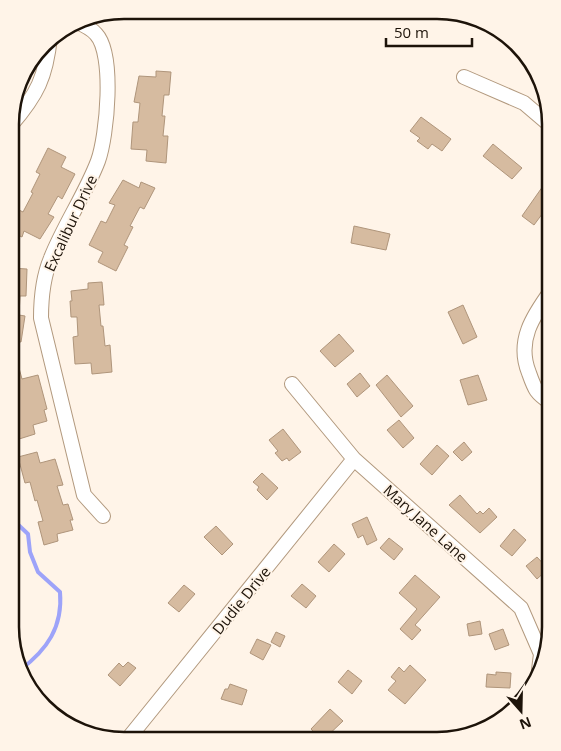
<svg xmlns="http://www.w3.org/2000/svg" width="561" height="751" font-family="'Open Sans',sans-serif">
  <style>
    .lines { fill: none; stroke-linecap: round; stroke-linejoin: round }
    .stream { stroke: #9da3f9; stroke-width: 4 }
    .building { fill: #d6bba0; stroke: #af957b }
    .street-casing { stroke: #b2997e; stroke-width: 16 }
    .street { stroke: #fff; stroke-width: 14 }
    .labels { text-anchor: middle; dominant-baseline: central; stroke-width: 4; stroke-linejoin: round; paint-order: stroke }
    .street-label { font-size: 15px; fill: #1d1309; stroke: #fff4e8 }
    .rim { fill: none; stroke: #1d1309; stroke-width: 2.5 }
  </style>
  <rect width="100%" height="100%" fill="#fff4e8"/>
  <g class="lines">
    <path class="stream" d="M 10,517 L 28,534 L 30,552 L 38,572 L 60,592 C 63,627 47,650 20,670"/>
  </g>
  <path class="building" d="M 156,71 L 171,72 L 169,95 L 164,95 L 162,116 L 165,116 L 163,136 L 168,136 L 166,163 L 146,161 L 147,150 L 131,149 L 133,122 L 138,122 L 140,103 L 134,102 L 139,76 L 156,77 Z
    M 421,117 L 451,139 L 442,151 L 432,144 L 428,149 L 417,141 L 420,138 L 410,131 Z
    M 493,144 L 522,168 L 512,179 L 483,156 Z
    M 48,148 L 66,157 L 61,167 L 75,174 L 62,199 L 58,196 L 48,214 L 54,217 L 40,239 L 24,231 L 22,237 L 11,232 L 11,226 L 19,210 L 23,212 L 33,193 L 31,192 L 40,174 L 36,172 Z
    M 123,180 L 139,188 L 141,182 L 155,188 L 144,209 L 140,207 L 130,226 L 133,227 L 124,245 L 128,247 L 116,271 L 98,262 L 103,252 L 89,245 L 101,221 L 106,223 L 115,205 L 109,203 Z
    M 543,186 L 551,192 L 551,202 L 534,225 L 522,216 Z
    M 354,226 L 390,234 L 386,250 L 351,243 Z
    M 11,268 L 27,269 L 26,296 L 20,296 L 19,315 L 25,316 L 21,342 L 11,341 Z
    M 102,282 L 104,305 L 99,305 L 101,326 L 103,326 L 105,346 L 110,345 L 112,372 L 92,374 L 91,363 L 75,364 L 73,337 L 78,336 L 77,317 L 71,317 L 70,301 L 72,301 L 71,291 L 88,289 L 88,283 Z
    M 463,305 L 477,337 L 463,344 L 448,312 Z
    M 339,334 L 354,351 L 335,367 L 320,351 Z
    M 19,368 L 22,379 L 38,375 L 47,409 L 44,410 L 47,421 L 33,425 L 35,434 L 16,440 L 10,420 L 10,370 Z
    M 360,373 L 370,386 L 357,397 L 347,384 Z
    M 387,375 L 413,406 L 401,417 L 376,385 Z
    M 478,375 L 487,400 L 468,405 L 460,380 Z
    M 399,420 L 414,438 L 403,448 L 387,430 Z
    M 283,429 L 301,452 L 289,461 L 287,458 L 282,461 L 275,453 L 278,451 L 269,440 Z
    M 464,442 L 472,452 L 462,461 L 453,452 Z
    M 437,445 L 449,456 L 432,475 L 420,464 Z
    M 37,452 L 40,463 L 55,459 L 63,485 L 57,486 L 63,505 L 68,504 L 73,520 L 70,520 L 73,530 L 57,534 L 58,541 L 44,545 L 38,522 L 43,521 L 37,500 L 35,501 L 30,482 L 25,483 L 18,457 Z
    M 262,473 L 278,488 L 267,500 L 257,490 L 259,487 L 253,482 Z
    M 460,495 L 477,514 L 480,511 L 483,514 L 489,508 L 497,517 L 480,533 L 449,505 Z
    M 367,517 L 377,540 L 367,545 L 363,535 L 358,538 L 352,524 Z
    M 216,526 L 233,544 L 222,555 L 204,537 Z
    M 514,529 L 526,540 L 512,556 L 500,546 Z
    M 389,538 L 403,549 L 394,560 L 380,548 Z
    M 334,544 L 345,554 L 329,572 L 318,562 Z
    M 537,557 L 548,569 L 537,579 L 526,566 Z
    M 415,575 L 440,597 L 415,625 L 421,630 L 412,640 L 400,629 L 417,609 L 399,593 Z
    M 302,584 L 316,596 L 306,608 L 291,596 Z
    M 184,585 L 195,594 L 179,612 L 168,603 Z
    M 480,621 L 482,634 L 469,636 L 467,624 Z
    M 503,629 L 509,645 L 495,650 L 489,634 Z
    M 276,632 L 285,636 L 280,647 L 271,642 Z
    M 257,639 L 271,645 L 263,660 L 250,653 Z
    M 128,662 L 136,668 L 120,686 L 108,675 L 119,663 L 123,667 Z
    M 410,665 L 426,680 L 405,704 L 388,690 L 396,681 L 391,677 L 399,667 L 404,672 Z
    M 348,670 L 362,681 L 352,694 L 338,682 Z
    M 496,672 L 511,673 L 510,688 L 486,687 L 487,674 L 496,675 Z
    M 230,684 L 247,690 L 242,705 L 221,699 L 225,689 L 228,689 Z
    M 330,709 L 343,721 L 322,741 L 311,729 Z"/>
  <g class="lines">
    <g class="street-casing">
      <path id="street" d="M 77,22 C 84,25 91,28 96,34 C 115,54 107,136 98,161 C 85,195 64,225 51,258 C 43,277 41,297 41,318 L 84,495 L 103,516
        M 464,77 L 524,103 L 551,126
        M 11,125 C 37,95 46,77 50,37
        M 292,384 L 354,459 L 521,608 L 541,654 L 539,670
        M 551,403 C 536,393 535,390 529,373 C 516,341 533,316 551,291
        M 127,740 L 354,459"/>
    </g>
    <use href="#street" class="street"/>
  </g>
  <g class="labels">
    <g class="street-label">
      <text transform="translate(70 223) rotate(-65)">Excalibur Drive</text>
      <text transform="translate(426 523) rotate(42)">Mary Jane Lane</text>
      <text transform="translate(241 600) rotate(-51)">Dudie Drive</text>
    </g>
  </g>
  <path d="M0 0H561V751H0ZM124 19H437A105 105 0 0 1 542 124V627A105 105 0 0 1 437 732H124A105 105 0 0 1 19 627V124A105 105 0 0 1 124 19Z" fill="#fff4e8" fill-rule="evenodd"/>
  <path class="rim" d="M124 19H437A105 105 0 0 1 542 124V627A105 105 0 0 1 437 732H124A105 105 0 0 1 19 627V124A105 105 0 0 1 124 19Z"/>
  <g transform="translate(521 711) rotate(160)" stroke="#fff4e8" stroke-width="4" paint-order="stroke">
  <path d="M0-4L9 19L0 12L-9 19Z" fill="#1d1309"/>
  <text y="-8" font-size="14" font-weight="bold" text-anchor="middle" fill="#1d1309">N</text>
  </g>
  <path d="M386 38v8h86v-8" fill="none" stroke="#1d1309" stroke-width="2.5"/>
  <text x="394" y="38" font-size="15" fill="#1d1309" stroke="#fff4e8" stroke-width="4" paint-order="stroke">50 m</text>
</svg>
